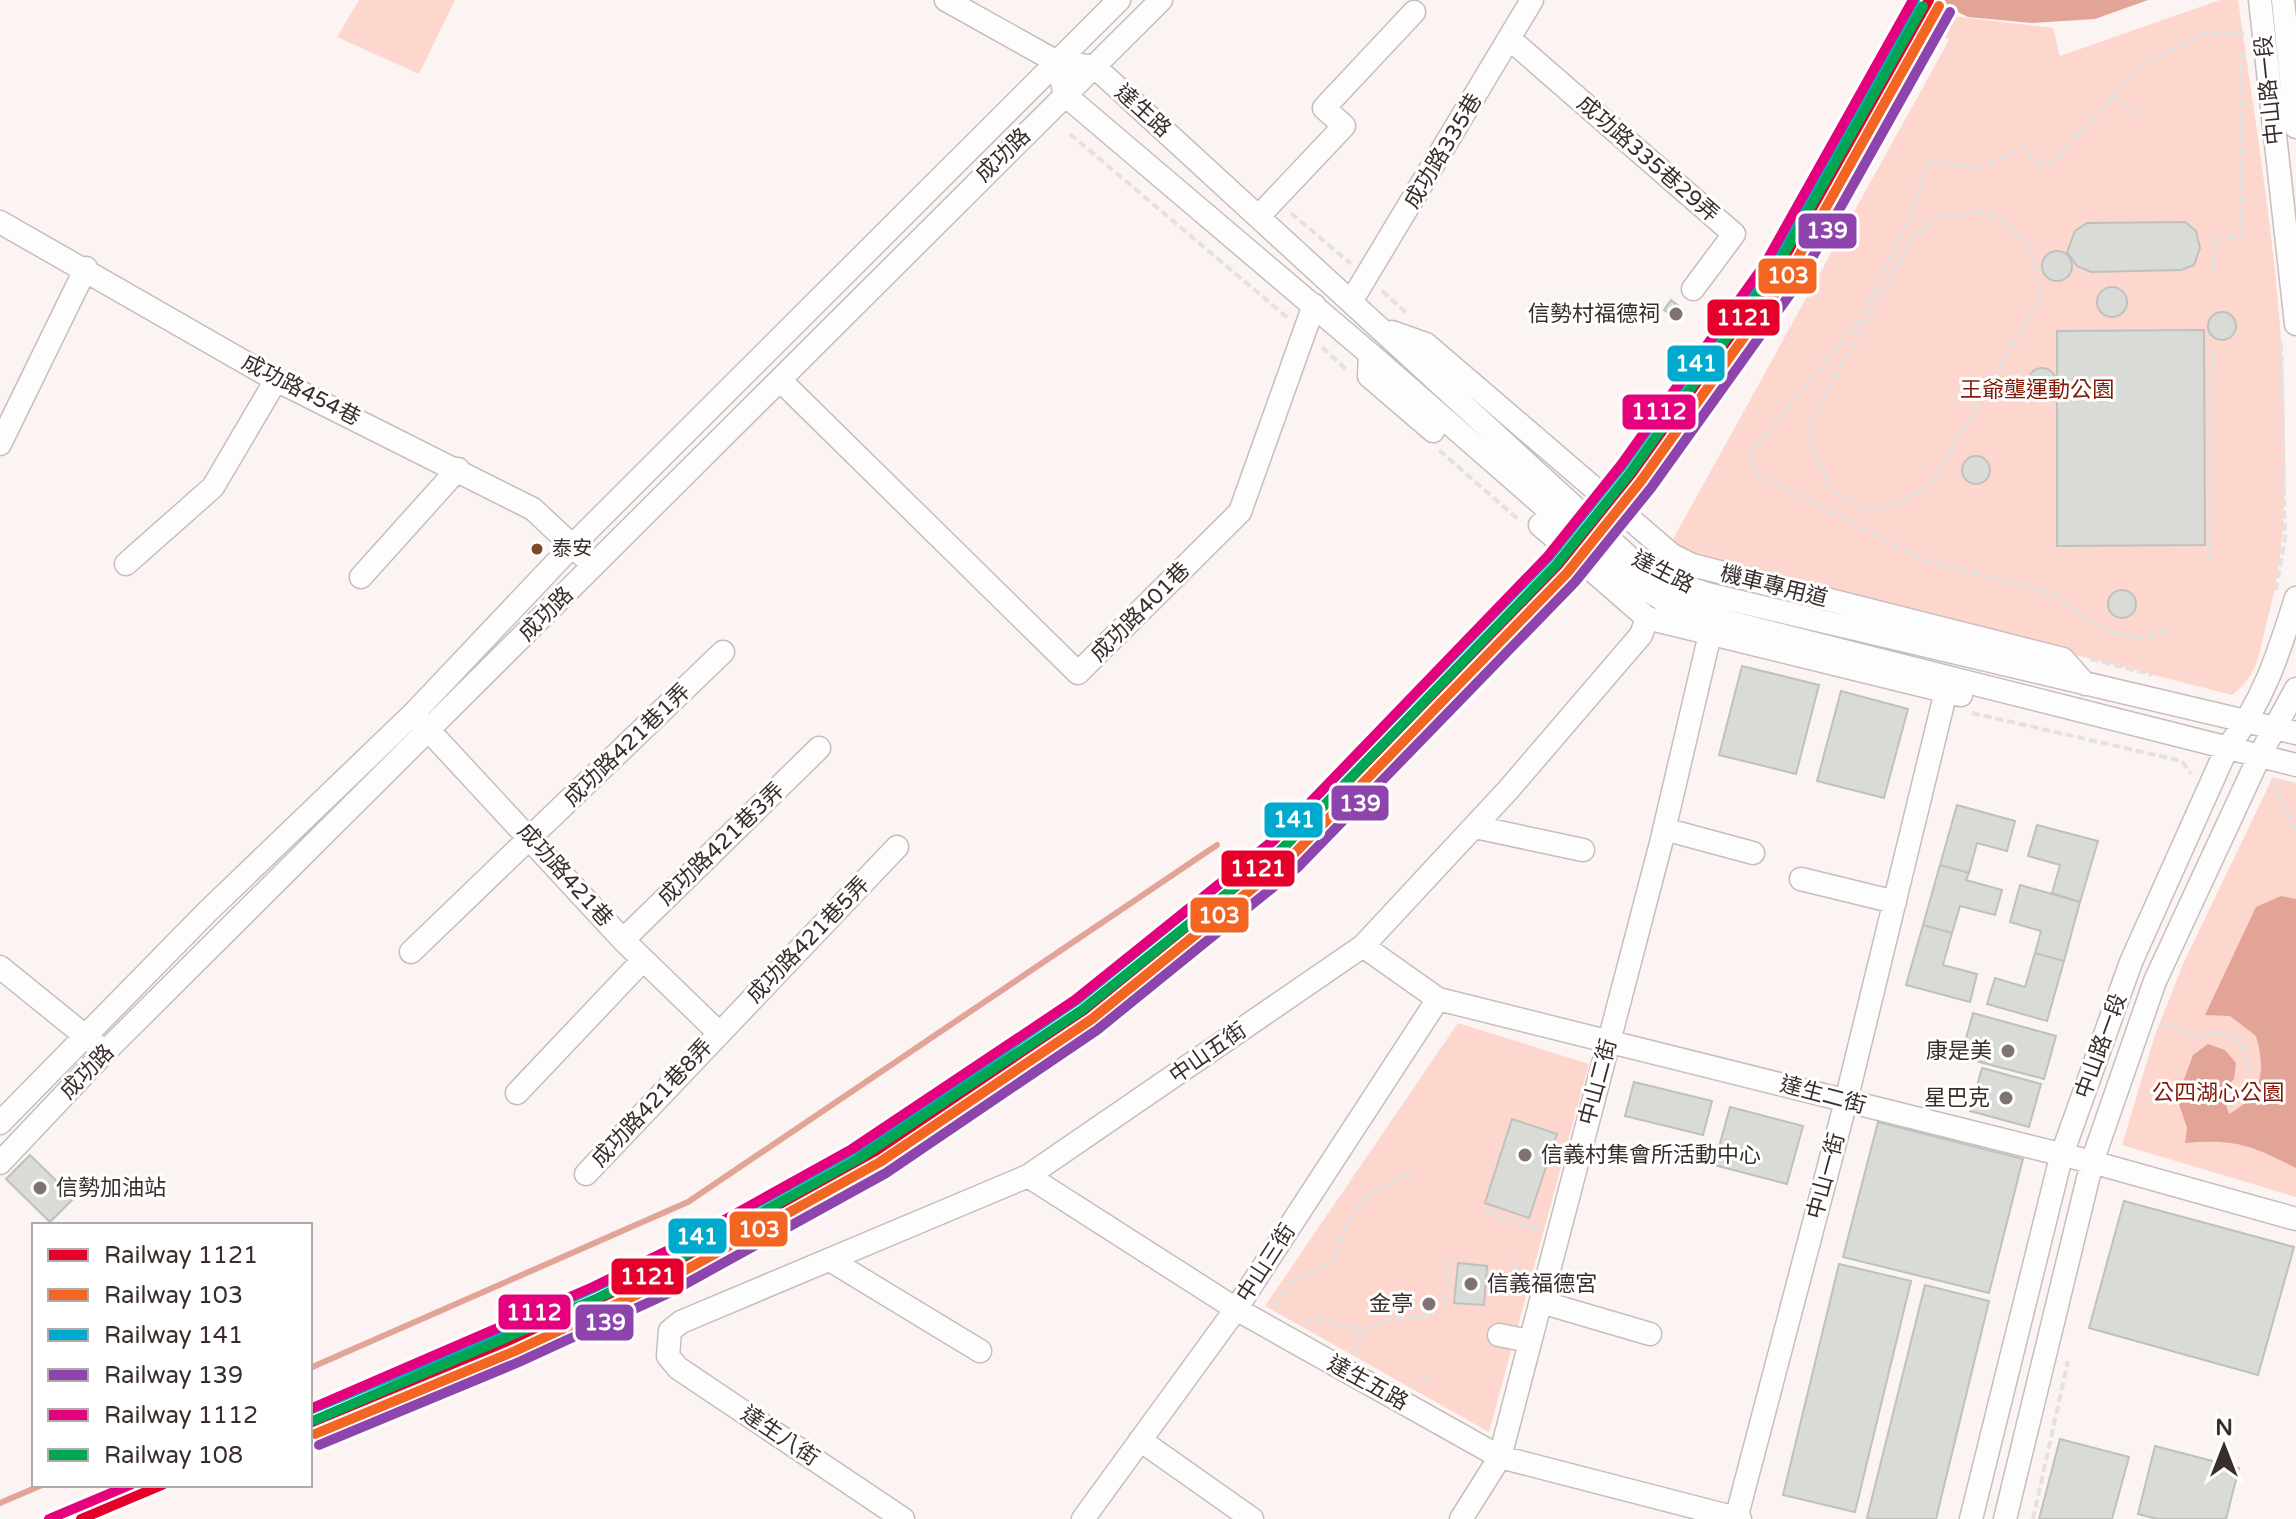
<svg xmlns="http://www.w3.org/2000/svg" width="2296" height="1519" font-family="'Varela Round','Noto Sans TC',sans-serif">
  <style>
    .green { fill: #fdd6cd }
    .water { fill: #e2a497 }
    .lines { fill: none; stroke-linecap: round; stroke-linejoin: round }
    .stream { stroke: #e2a497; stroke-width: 6 }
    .building { fill: #d9dbd7; stroke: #bec1bd; stroke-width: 2 }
    .minor-casing { stroke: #c7bebb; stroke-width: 25 }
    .path { stroke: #e4e1e0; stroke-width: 4; stroke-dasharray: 8 4; stroke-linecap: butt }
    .minor { stroke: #fefdfd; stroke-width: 22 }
    .rail-1-casing { stroke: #fff; stroke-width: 16 }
    .rail-2-casing { stroke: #fff; stroke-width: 16 }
    .rail-3-casing { stroke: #fff; stroke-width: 16 }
    .rail-4-casing { stroke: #fff; stroke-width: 16 }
    .rail-5-casing { stroke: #fff; stroke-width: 16 }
    .rail-6-casing { stroke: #fff; stroke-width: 16 }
    .rail-1 { stroke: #e4002b; stroke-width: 10 }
    .rail-2 { stroke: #f26522; stroke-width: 10 }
    .rail-3 { stroke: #00a9ce; stroke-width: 10 }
    .rail-4 { stroke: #8e44ad; stroke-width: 10 }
    .rail-5 { stroke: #e5007d; stroke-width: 10 }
    .rail-6 { stroke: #00a651; stroke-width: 10 }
    .poi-dot { fill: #7e7371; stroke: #fff; stroke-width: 3 }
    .bus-dot { fill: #7a4b2a; stroke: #fff; stroke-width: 3 }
    .labels { text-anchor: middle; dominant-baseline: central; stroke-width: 6; stroke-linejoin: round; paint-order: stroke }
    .bus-label { font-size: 20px; fill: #3a2e2b; stroke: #fff; text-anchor: start }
    .street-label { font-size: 22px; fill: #3a2e2b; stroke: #fff }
    .poi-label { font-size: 22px; fill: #3a2e2b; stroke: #fff; text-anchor: end }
    .park-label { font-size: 22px; fill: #811b08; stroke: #fff }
    .line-badge { stroke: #fff; stroke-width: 3 }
    .badge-label { font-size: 22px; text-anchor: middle; font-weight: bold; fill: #fff }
  </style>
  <rect width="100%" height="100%" fill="#fbf4f2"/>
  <path class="green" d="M 359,0 L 455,0 L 419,74 L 337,37 Z
    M 2220,0 L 2238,0 C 2259,149 2285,296 2285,447 C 2285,511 2284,559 2267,621 C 2258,656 2260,672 2232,695 L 1709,561 L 1679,549 L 1672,541 L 1949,40 L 1933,27 L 1944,15 L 2053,28 L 2060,56 Z
    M 2273,777 L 2296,783 L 2296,1197 L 2122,1145 L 2155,1035 L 2184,962 Z
    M 1458,1023 L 1589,1064 L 1489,1432 L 1265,1306 Z"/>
  <path class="water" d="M 1933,0 L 2148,0 L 2095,19 L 2032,23 L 1968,17 Z
    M 2281,896 L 2296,899 L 2296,1168 C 2250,1145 2236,1139 2185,1143 L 2187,1128 L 2177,1098 L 2193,1055 L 2208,1044 L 2225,1050 L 2236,1063 L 2234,1079 L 2222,1092 L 2229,1114 C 2263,1095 2266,1071 2256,1036 L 2230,1016 L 2205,1015 L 2256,907 Z"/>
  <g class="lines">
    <path class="stream" d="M 310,1368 L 688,1202 L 1217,845
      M 0,1503 L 42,1485"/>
  </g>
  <path class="building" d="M 2185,222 L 2196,231 L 2200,248 L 2194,265 L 2181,270 L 2091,272 L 2077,266 L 2067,252 L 2075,231 L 2087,223 Z
    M2042 266a15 15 0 1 1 30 0a15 15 0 1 1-30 0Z
    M2097 302a15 15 0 1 1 30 0a15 15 0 1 1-30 0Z
    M 1671,300 L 1684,310 L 1678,319 L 1664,310 Z
    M2208 326a14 14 0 1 1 28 0a14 14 0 1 1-28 0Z
    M 2204,330 L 2205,545 L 2057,546 L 2057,331 Z
    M2028 382a14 14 0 1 1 28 0a14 14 0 1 1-28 0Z
    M1962 470a14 14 0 1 1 28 0a14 14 0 1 1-28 0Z
    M2108 604a14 14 0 1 1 28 0a14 14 0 1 1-28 0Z
    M 1742,666 L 1819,685 L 1796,774 L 1719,755 Z
    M 1841,691 L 1908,709 L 1884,798 L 1817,781 Z
    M 1957,805 L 2015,821 L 2007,851 L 1977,843 L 1969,873 L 1940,865 Z
    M 2037,825 L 2098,841 L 2080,902 L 2052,893 L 2060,865 L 2028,856 Z
    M 1940,865 L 1969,873 L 1966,880 L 2002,890 L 1995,915 L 1960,906 L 1952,933 L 1923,925 Z
    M 2020,885 L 2080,902 L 2064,961 L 2035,953 L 2041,931 L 2010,922 Z
    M 1923,925 L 1952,933 L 1943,965 L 1977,974 L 1970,1002 L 1906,985 Z
    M 2035,953 L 2064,961 L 2047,1021 L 1987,1004 L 1995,978 L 2025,987 Z
    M 1973,1013 L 2056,1036 L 2044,1079 L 1961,1057 Z
    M 1982,1068 L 2041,1084 L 2029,1127 L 1970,1111 Z
    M 1634,1082 L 1712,1101 L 1703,1135 L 1625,1116 Z
    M 1730,1107 L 1803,1126 L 1787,1184 L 1714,1165 Z
    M 1512,1119 L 1557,1134 L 1529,1218 L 1485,1203 Z
    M 1878,1122 L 2023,1159 L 1989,1293 L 1843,1257 Z
    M 30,1155 L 74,1198 L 50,1222 L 6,1179 Z
    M 2124,1201 L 2294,1247 L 2258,1375 L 2089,1328 Z
    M 1458,1263 L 1487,1266 L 1484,1305 L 1454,1303 Z
    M 1839,1264 L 1911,1281 L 1855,1512 L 1783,1495 Z
    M 1925,1285 L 1989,1301 L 1936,1519 L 1872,1519 L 1867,1518 Z
    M 2060,1439 L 2129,1457 L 2112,1519 L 2039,1519 Z
    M 2155,1446 L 2239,1468 L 2226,1519 L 2157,1519 L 2138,1514 Z"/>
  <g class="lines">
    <g class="minor-casing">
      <path id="minor" d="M 946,0 L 1057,62 L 1095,67 L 1632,560 L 1674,583 L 1707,594 L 2296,733
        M 2260,0 L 2296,324
        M 2283,0 L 2296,127
        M 1511,40 L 1734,234 L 1693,289
        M 1062,82 L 1065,95 L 1370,354 L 1625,577 L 1667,602 L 1705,616 L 2296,765
        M 1259,216 L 1344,126 L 1324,108 L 1414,12
        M 0,222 L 276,380 L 533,509 L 583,556
        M 1352,300 L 1532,0
        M 1392,332 L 1426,344 L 1672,555 L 1692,565 L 2063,659 L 2085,684
        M 1370,354 L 1369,376 L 1433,431
        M 780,380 L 1078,673 L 1240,512 L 1314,305
        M 0,444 L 86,268
        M 1540,525 L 1647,618 L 1961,695
        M 126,564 L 213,487 L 276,380
        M 361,577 L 458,469
        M 421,722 L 623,940 L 719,1033
        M 1475,827 L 1583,850
        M 1664,829 L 1753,853
        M 1801,879 L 1895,902
        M 623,940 L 819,748
        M 1363,946 L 1438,999 L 2092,1162 L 2296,1219
        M 411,952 L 723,652
        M 0,967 L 95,1044
        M 517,1093 L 643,960
        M 0,1123 L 207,912 L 413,714 L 572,546 L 1119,0
        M 0,1163 L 105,1052 L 1161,0
        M 586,1174 L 897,847
        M 1028,1176 L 1236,1309 L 1500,1457 L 1740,1519
        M 830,1260 L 980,1351
        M 1541,1302 L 1650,1334
        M 1499,1335 L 1530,1341
        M 1140,1440 L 1252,1519
        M 903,1519 L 678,1368 L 668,1356 L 670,1331 L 681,1322 L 1028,1176 L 1363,946 L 1509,789 L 1641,635 L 1647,618
        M 1083,1519 L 1236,1309 L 1438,999
        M 1461,1519 L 1500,1457 L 1661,843 L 1710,634
        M 1736,1519 L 1846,1101 L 1946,691
        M 1971,1519 L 2061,1157 L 2131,962 L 2227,748 C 2263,703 2279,652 2296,598
        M 2005,1519 L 2092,1162 L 2155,981 L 2260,755 L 2296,689"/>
    </g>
    <path class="path" d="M 2112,97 L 2145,117
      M 1070,134 L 1288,318
      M 1976,211 C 2023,226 2040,250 2039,300 L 1930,486 L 1891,507 L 1860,507 L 1831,489 L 1811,443 L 1812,418 L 1911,240 L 1936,218 Z
      M 1291,213 L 1351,264
      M 2214,274 L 2213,240 L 2242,236 L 2242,49
      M 1382,291 L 1408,314
      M 1322,347 L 1348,371
      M 1439,450 L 1520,521
      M 2210,561 L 2213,345
      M 2276,590 L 2285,539 L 2281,340
      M 2167,632 L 2140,638 L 2105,631 L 2050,593 L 1925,560 L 1753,472 L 1752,452 L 1859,321 L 1910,217 L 1928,162 L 1979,167 L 2024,147 L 2035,163 L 2053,163 L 2144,62 L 2205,34 L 2245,33
      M 2091,659 L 2152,675
      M 1972,713 L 2182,761 L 2191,774
      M 2272,779 L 2296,830
      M 2163,1023 L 2194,1036 L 2220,1032 L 2241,1043 L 2249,1064 L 2250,1084 L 2236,1099
      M 1486,1211 L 1540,1231
      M 1513,1261 L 1522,1290
      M 1445,1302 L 1451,1256
      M 1274,1306 L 1291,1282 L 1332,1263 C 1350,1214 1359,1191 1412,1173
      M 1304,1321 L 1323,1320 L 1362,1330
      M 1354,1353 L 1362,1330 L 1387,1320 L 1435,1314
      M 1412,1386 L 1427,1377
      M 2033,1519 L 2068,1361"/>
    <use href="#minor" class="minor"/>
    <g class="rail-1-casing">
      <path id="rail-1" d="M 310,1423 L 510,1340 L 659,1271 L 874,1152 L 1084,1010 L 1283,848 L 1558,565 L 1632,473 L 1777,271 L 1929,0
        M 81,1519 L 162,1485"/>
    </g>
    <g class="rail-2-casing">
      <path id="rail-2" d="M 315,1434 L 515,1351 L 664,1282 L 880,1162 L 1092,1019 L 1291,857 L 1567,573 L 1641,481 L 1787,277 L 1939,6"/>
    </g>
    <g class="rail-3-casing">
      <path id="rail-3" d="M 310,1410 L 505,1329 L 654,1260 L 868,1142 L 1077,1000 L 1275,839 L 1549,557 L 1622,466 L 1767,265 L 1915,0"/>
    </g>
    <g class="rail-4-casing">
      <path id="rail-4" d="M 319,1445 L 519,1362 L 669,1293 L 886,1173 L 1097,1030 L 1298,867 L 1575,582 L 1651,488 L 1798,283 L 1950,12"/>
    </g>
    <g class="rail-5-casing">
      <path id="rail-5" d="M 310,1409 L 593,1287 L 681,1244 L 852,1149 L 1075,1000 L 1273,841 L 1548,556 L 1621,465 L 1765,264 L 1913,0
        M 49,1519 L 130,1485"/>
    </g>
    <g class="rail-6-casing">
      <path id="rail-6" d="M 315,1420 L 598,1298 L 687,1254 L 858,1159 L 1082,1010 L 1281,850 L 1557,564 L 1630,473 L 1775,270 L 1923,6"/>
    </g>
    <use href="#rail-1" class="rail-1"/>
    <use href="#rail-2" class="rail-2"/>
    <use href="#rail-3" class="rail-3"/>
    <use href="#rail-4" class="rail-4"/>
    <use href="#rail-5" class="rail-5"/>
    <use href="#rail-6" class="rail-6"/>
  </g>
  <g class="poi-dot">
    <circle cx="1676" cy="314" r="8"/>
    <circle cx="2008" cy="1051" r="8"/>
    <circle cx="2006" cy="1098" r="8"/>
    <circle cx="1525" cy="1155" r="8"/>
    <circle cx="40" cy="1188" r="8"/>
    <circle cx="1471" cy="1284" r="8"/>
    <circle cx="1429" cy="1304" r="8"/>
  </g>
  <circle class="bus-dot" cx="537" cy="549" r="7"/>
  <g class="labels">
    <g class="bus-label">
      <text x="552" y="549">泰安</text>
    </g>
    <g class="street-label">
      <text transform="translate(2269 90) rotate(-96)">中山路一段</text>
      <text transform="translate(1143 111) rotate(42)">達生路</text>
      <text transform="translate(1443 151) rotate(-59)">成功路335巷</text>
      <text transform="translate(1003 155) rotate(-44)">成功路</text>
      <text transform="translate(1648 159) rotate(41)">成功路335巷29弄</text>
      <text transform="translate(301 390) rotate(27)">成功路454巷</text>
      <text transform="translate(1663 572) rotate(27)">達生路</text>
      <text transform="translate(1774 586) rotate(14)">機車專用道</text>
      <text transform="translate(1140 612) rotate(-45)">成功路401巷</text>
      <text transform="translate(546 614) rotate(-45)">成功路</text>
      <text transform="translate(627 745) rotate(-44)">成功路421巷1弄</text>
      <text transform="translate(721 844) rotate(-44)">成功路421巷3弄</text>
      <text transform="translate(565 875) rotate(48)">成功路421巷</text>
      <text transform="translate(808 940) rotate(-46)">成功路421巷5弄</text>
      <text transform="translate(2101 1046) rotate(-70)">中山路一段</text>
      <text transform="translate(1208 1053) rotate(-35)">中山五街</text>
      <text transform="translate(87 1072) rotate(-46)">成功路</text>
      <text transform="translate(1598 1082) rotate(-75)">中山二街</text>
      <text transform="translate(1823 1095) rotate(15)">達生二街</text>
      <text transform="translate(652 1103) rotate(-47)">成功路421巷8弄</text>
      <text transform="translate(1826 1176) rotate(-75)">中山一街</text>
      <text transform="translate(1266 1263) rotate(-57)">中山三街</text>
      <text transform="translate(1368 1383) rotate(29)">達生五路</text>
      <text transform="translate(780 1436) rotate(34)">達生八街</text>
    </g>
    <g class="poi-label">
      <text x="1660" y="314">信勢村福德祠</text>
      <text x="1992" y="1051">康是美</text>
      <text x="1990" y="1098">星巴克</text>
      <text x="1541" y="1155" text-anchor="start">信義村集會所活動中心</text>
      <text x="56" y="1188" text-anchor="start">信勢加油站</text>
      <text x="1487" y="1284" text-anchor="start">信義福德宮</text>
      <text x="1413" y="1304">金亭</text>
    </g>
    <g class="park-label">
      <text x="2037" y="390">王爺壟運動公園</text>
      <text x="2218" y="1093">公四湖心公園</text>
    </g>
  </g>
  <g class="line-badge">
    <rect x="1797" y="212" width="61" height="38" rx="8" fill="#8e44ad"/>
    <rect x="1757" y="257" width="61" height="38" rx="8" fill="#f26522"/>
    <rect x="1706" y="298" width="75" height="39" rx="8" fill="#e4002b"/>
    <rect x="1666" y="344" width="60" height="39" rx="8" fill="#00a9ce"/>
    <rect x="1621" y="393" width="76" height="38" rx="8" fill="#e5007d"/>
    <rect x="1330" y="784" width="60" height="38" rx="8" fill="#8e44ad"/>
    <rect x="1263" y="801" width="61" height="38" rx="8" fill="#00a9ce"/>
    <rect x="1220" y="849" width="76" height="39" rx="8" fill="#e4002b"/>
    <rect x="1189" y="896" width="61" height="38" rx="8" fill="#f26522"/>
    <rect x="728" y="1210" width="61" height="38" rx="8" fill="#f26522"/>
    <rect x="667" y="1217" width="61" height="38" rx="8" fill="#00a9ce"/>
    <rect x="610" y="1257" width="75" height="39" rx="8" fill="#e4002b"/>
    <rect x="497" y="1293" width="75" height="38" rx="8" fill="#e5007d"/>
    <rect x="574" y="1303" width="61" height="39" rx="8" fill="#8e44ad"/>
  </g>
  <g class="badge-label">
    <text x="1827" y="238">139</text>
    <text x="1788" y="283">103</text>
    <text x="1744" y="325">1121</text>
    <text x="1696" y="371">141</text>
    <text x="1659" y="419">1112</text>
    <text x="1360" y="811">139</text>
    <text x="1294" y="827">141</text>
    <text x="1258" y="876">1121</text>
    <text x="1219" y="923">103</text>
    <text x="759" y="1237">103</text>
    <text x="697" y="1244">141</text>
    <text x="648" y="1284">1121</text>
    <text x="534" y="1320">1112</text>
    <text x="605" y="1330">139</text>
  </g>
  <rect x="32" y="1223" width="280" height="264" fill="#ffffff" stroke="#b0abaa" stroke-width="2"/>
  <rect x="48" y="1249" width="40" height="12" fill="#e4002b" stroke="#b0abaa" stroke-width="2"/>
  <text x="104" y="1263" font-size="24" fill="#3a2e2b">Railway 1121</text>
  <rect x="48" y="1289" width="40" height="12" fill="#f26522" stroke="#b0abaa" stroke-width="2"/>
  <text x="104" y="1303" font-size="24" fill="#3a2e2b">Railway 103</text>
  <rect x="48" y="1329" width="40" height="12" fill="#00a9ce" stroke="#b0abaa" stroke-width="2"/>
  <text x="104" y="1343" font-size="24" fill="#3a2e2b">Railway 141</text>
  <rect x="48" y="1369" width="40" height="12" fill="#8e44ad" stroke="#b0abaa" stroke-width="2"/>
  <text x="104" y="1383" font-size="24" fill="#3a2e2b">Railway 139</text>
  <rect x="48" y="1409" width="40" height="12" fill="#e5007d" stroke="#b0abaa" stroke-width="2"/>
  <text x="104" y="1423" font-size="24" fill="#3a2e2b">Railway 1112</text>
  <rect x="48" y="1449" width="40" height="12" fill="#00a651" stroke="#b0abaa" stroke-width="2"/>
  <text x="104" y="1463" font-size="24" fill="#3a2e2b">Railway 108</text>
  <g transform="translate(2224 1447)" stroke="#ffffff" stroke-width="6" paint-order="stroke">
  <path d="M0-6L14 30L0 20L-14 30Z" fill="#3a2e2b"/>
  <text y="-12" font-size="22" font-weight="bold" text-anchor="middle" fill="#3a2e2b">N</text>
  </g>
</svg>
